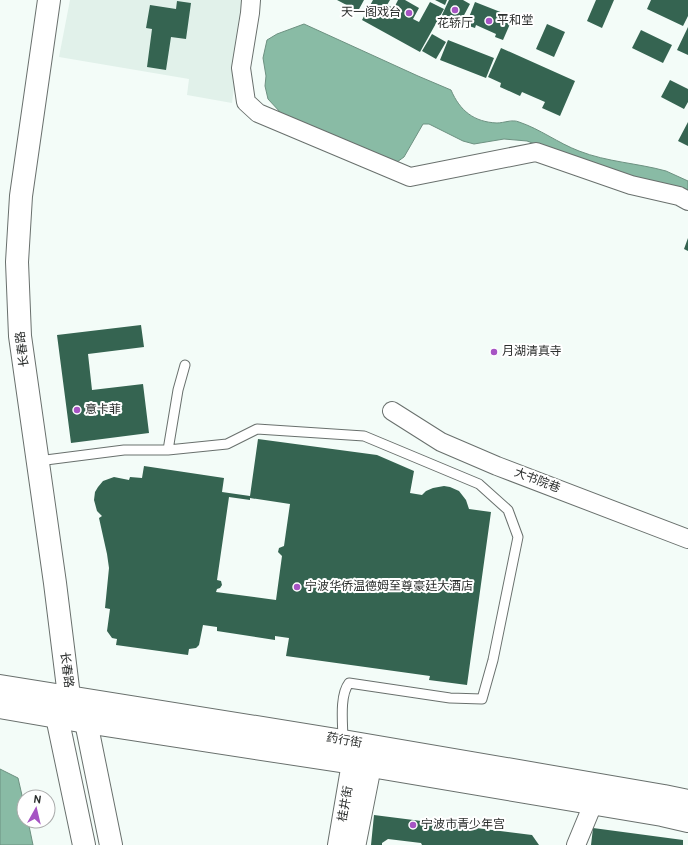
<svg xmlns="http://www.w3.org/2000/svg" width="688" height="845" font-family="Overpass,'Noto Sans SC',sans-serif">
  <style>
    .built { fill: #e1f1ea }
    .water { fill: #89bba5; stroke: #6d9181 }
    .building { fill: #356451; fill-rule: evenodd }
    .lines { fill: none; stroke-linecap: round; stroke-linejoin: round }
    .service-casing { stroke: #69706d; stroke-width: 11 }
    .minor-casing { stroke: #69706d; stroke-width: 20 }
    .tertiary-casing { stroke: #69706d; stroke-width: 24 }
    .secondary-casing { stroke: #69706d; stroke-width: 24 }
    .primary-casing { stroke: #69706d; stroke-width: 24 }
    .service { stroke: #fff; stroke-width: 9 }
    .minor { stroke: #fff; stroke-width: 18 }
    .tertiary { stroke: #fff; stroke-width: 22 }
    .secondary { stroke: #fff; stroke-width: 22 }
    .primary { stroke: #fff; stroke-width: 22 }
    .poi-dot { fill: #a654c4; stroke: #fff; stroke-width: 1.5 }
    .labels { text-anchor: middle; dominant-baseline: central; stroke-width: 4; stroke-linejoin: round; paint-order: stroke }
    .poi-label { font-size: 12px; fill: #2b2e2d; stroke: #fff; text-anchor: start }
    .street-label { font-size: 12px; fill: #2b2e2d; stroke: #fff }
  </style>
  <rect width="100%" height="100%" fill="#f3fcf8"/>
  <path class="built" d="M 70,0 L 245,0 L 232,103 L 187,95 L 189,79 L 59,57 Z"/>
  <path class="water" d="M 304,24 L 418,76 L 451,90 C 460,111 474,122 497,123 C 504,123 512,119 519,122 C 540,129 558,143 579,151 C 607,162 637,163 666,171 C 673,174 681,178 688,181 L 688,196 L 604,170 L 527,141 L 504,139 L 474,144 L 463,141 L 429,124 L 423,124 L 404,157 L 397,162 L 337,139 L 281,113 L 268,99 L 265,86 L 266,76 L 263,58 L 267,40 L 277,34 Z
    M 0,769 L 18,778 L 24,804 L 24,821 L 28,821 L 33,845 L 0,845 Z"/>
  <path class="building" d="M 337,0 L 364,0 L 358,11 Z
    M 373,0 L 390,0 L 387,5 L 394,8 L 398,0 L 405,0 L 419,8 L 413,19 L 419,22 L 430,2 L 444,9 L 420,52 L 362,20 Z
    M 435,0 L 447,0 L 445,5 Z
    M 449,0 L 463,0 L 470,4 L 463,17 L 467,19 L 464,26 L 460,24 L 459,26 L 441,17 Z
    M 596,0 L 614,0 L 602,28 L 587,21 Z
    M 651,0 L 688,0 L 688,16 L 683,26 L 647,9 Z
    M 177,1 L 191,3 L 186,39 L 171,37 L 166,70 L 147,67 L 152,29 L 146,28 L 150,5 L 176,9 Z
    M 475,2 L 513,17 L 503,40 L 495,37 L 496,34 L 476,25 L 475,28 L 466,25 Z
    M 547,24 L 565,32 L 554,57 L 536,49 Z
    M 688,27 L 688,55 L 677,50 Z
    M 641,30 L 672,45 L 663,63 L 632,48 Z
    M 432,34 L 446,42 L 436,59 L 422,51 Z
    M 448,40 L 494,58 L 486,78 L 440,60 Z
    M 501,48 L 575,81 L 560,116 L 542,108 L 545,102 L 522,92 L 520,96 L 500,87 L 501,83 L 488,77 Z
    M 670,80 L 688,89 L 688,102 L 684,109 L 661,97 Z
    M 688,122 L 688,146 L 678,141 Z
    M 688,238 L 688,251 L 684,249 Z
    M 141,325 L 144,347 L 88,354 L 92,390 L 143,384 L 149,433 L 71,443 L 57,335 Z
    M 258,439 L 377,455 L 414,471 L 410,493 L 422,495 L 426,491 L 433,488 L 444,486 L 450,487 L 459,491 L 466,500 L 469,509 L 491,512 L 467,685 L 429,680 L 430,676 L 286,656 L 289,638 L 275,636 L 275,640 L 217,631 L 217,627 L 203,625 L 199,645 L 196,648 L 189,649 L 188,655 L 116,645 L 117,639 L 112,638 L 107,631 L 110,609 L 105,608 L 109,568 L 107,554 L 99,518 L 102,516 L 97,511 L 94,500 L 95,492 L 98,487 L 103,481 L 114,477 L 129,480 L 130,477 L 142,478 L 144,466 L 224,478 L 222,492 L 250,496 ZM 229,497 L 250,500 L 250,498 L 290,504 L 284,546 L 279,548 L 278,552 L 282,556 L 276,600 L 216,592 L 217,589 L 220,588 L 222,585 L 221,581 L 217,580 Z
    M 374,815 L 532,835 L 539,845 L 422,845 L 421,843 L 388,839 L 382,843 L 382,845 L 371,845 Z
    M 593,828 L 683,840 L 683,845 L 591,845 Z"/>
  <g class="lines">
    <g class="service-casing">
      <path id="service" d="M 168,450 L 178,390 L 185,365
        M 38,461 L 124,450 L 168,450 L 227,444 L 257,429 L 364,436 L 479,484 L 508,510 L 518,537 L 493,660 L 482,699 L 450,698 L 349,683 C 339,696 343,725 343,741"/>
    </g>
    <g class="minor-casing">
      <path id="minor" d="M 251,0 L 250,13 L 241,68 L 246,102 L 258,113 L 410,177 L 536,152 L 631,185 L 679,196 L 688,201
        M 392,411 L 441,442 L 497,466 L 688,539
        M 576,845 L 593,804"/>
    </g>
    <g class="tertiary-casing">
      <path id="tertiary" d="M 355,842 L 370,766
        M 339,845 L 353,763"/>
    </g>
    <g class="secondary-casing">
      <path id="secondary" d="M 49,0 L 21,196 L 17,262 L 20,336 L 55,583 L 69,696 L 86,722 L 111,845
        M 67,701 L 57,717 L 84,845"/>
    </g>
    <g class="primary-casing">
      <path id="primary" d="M 0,686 L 343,741 L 664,796 L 688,801
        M 0,707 L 86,722 L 353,763 L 662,815 L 688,821"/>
    </g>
    <use href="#service" class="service"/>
    <use href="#minor" class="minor"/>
    <use href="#tertiary" class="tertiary"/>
    <use href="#secondary" class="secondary"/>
    <use href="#primary" class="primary"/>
  </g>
  <g class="poi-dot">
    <circle cx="455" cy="10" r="4"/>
    <circle cx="409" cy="13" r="4"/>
    <circle cx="489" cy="21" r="4"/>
    <circle cx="494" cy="352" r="4"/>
    <circle cx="77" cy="410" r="4"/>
    <circle cx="297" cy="587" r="4"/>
    <circle cx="413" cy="825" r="4"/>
  </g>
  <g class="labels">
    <g class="poi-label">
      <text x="401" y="13" text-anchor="end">天一阁戏台</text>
      <text x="497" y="21">平和堂</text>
      <text x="455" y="24" text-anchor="middle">花轿厅</text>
      <text x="502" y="352">月湖清真寺</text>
      <text x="85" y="410">意卡菲</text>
      <text x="305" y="587">宁波华侨温德姆至尊豪廷大酒店</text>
      <text x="421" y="825">宁波市青少年宫</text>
    </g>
    <g class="street-label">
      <text transform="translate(23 349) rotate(-97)">长春路</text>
      <text transform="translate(537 481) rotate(21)">大书院巷</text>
      <text transform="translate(66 670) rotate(83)">长春路</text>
      <text transform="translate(344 741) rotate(10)">药行街</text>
      <text transform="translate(346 804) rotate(-80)">桂井街</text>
    </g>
  </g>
  <g transform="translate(36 809) rotate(8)"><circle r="19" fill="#ffffff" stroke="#aaabab"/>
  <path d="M0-3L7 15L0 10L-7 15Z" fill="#a654c4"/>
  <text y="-6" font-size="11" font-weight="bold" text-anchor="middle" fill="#2b2e2d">N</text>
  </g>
</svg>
